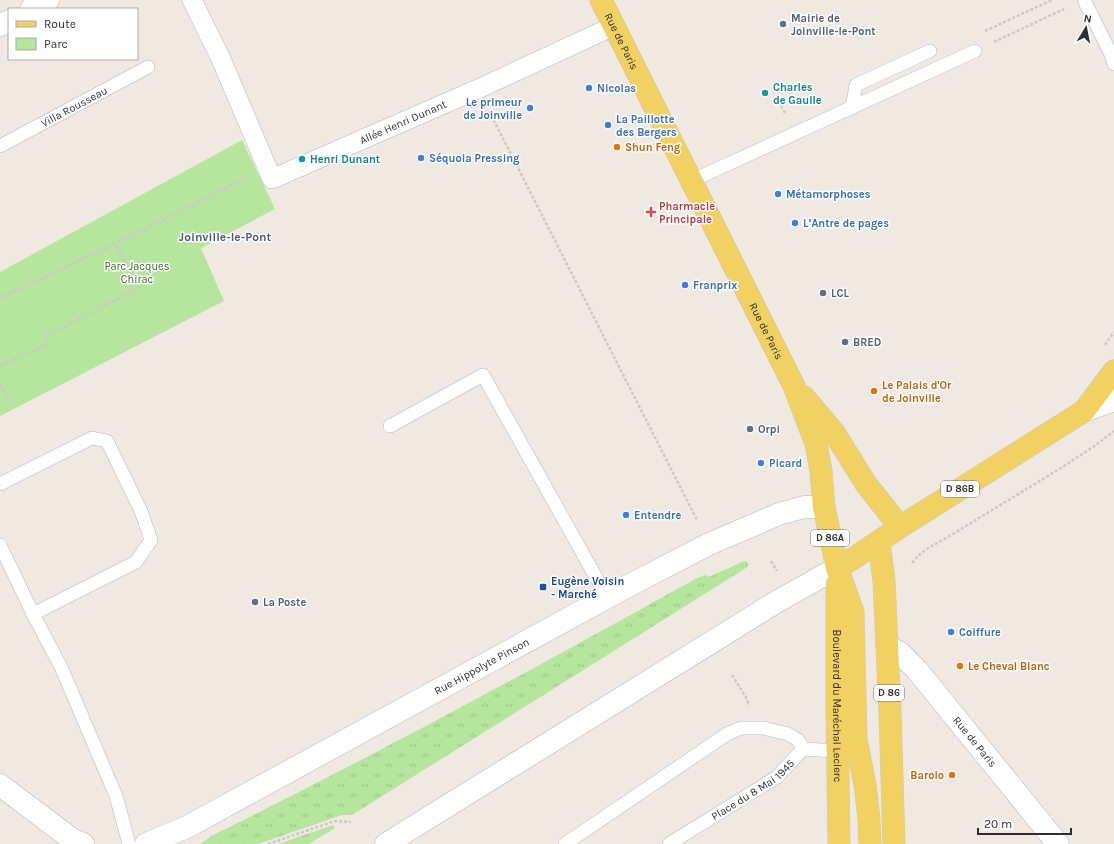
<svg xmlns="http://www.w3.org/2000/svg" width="1114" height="844" font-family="Karla,sans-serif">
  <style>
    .grass { fill: url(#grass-tufts) }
    .park { fill: #b6e59e }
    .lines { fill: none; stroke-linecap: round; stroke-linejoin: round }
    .service-casing { stroke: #b4b7c1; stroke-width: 14 }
    .pedestrian-casing { stroke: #b4b7c1; stroke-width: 20 }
    .minor-casing { stroke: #b4b7c1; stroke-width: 23 }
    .tertiary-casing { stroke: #b4b7c1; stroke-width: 23 }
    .secondary-casing { stroke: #b4b7c1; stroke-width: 23 }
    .primary-casing { stroke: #c9c9c9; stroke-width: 23 }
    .path { stroke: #c9c9c9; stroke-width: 2.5; stroke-dasharray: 3 2; stroke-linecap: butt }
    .service { stroke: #fff; stroke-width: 13 }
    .pedestrian { stroke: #fff; stroke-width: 19 }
    .minor { stroke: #fff; stroke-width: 22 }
    .tertiary { stroke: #fff; stroke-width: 22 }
    .secondary { stroke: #fff; stroke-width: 22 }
    .primary { stroke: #f2d163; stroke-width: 22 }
    .service-dot { fill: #5c6f8a; stroke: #fff; stroke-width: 1.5 }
    .shop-dot { fill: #3f7fe0; stroke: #fff; stroke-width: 1.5 }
    .culture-dot { fill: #0f9aa8; stroke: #fff; stroke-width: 1.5 }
    .food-dot { fill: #e8710a; stroke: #fff; stroke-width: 1.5 }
    .health-dot { fill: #e0444e; stroke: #fff; stroke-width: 1.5 }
    .transit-dot { fill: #1a4fb4; stroke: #fff; stroke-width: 1.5 }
    .labels { text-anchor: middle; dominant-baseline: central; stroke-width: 3; stroke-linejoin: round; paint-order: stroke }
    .shield { fill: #fff; stroke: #6d6d6d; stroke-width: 1 }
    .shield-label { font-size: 10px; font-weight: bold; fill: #2e2e2e }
    .service-label { font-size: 11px; font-weight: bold; fill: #4e5e75; stroke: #fff; text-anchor: start }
    .street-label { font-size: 11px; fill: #2e2e2e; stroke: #fff }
    .culture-label { font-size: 11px; font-weight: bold; fill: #0d838f; stroke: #fff; text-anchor: start }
    .shop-label { font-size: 11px; font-weight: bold; fill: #366cbe; stroke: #fff; text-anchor: start }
    .food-label { font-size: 11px; font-weight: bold; fill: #c56008; stroke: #fff; text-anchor: start }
    .health-label { font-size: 11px; font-weight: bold; fill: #be3a42; stroke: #fff; text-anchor: start }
    .park-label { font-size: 11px; fill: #2c6e1b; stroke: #fff }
    .transit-label { font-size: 11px; font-weight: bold; fill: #164399; stroke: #fff; text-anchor: start }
    .neighbourhood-label { font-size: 12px; font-weight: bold; fill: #4d5680; stroke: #fff }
  </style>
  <defs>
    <pattern id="grass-tufts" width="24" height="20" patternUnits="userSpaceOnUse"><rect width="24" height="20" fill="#b6e59e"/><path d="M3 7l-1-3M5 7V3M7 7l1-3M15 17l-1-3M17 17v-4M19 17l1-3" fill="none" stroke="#9dc588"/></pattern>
  </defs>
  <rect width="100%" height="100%" fill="#efe9e1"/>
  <path class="grass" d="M 746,561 L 749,564 L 746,568 L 352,815 L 342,815 L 258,844 L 200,844 L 211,836 C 376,755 537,667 697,578 L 705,575 L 709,577 L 742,562 Z
    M 333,825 L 335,828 L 309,844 L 278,844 Z"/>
  <path class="park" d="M 242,140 L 275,209 L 201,248 L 224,301 L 0,416 L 0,272 Z"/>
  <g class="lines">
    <g class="service-casing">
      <g id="service">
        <path d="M 1084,0 L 1111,54 L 1114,64"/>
        <path d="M 852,108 L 856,85 L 930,51"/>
        <path id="s1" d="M 0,146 L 148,67"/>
        <path d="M 691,181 L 975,51"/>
        <path d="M 390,426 L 483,375 L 607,597"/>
        <path d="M 0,484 L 92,438 L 107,441 L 141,511 L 151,540 L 136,562 L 33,614"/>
        <path d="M 0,545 L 33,614 L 61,667 L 116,796 L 129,844"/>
        <path d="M 565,844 L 727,734 L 741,728 L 763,728 L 788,734 L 798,740 L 803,749"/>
        <path id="s2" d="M 669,844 L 777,777 L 803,749 L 838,751"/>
      </g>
    </g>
    <g class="pedestrian-casing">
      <g id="pedestrian">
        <path id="s3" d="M 192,0 L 221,59 L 272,179 L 478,89 L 603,31"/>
      </g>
    </g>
    <g class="minor-casing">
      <g id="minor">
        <path d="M 31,9 L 48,0"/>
        <path d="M 0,25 L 9,21"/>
        <path d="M 0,785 L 73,840 L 83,844"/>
        <path id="s4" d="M 146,844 L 187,827 L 628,586 L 709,544 L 779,514 L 804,507 L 824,507"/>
      </g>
    </g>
    <g class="tertiary-casing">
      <g id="tertiary">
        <path d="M 1084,411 L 1114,400"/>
        <path id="s5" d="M 887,646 L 900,653 L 917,670 L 1058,844"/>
      </g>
    </g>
    <g class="secondary-casing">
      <path id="secondary" d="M 386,844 L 778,601 L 837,568"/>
    </g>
    <g class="primary-casing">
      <g id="primary">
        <path id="s6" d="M 601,0 L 794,386 L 816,444 L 821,471 L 824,507 L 837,568 L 853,612 L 856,739 L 865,785 L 869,819 L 870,844"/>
        <path d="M 804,397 L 835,434 L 866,484 L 900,527"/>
        <path d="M 879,542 L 884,581 L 890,712 L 894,844"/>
        <path d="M 837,568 L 854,558 L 900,527 L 1084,411 L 1114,371"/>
        <path id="s7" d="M 837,584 L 837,707 L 839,844"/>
      </g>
    </g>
    <path class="path" d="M 985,31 L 1052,0
      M 994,42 L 1064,9
      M 781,106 L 785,113
      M 489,111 L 697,520
      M 0,298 L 107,248 L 244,179
      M 1105,345 L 1114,332
      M 0,366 L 47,344 L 46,336 L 139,288 L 115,243
      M 0,384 L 11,404
      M 771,561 L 777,571
      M 912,563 C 921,551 930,547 943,540 L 1061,468 L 1096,445 L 1114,431
      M 732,675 L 747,699 L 749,706
      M 268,844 L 335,821 L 351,822"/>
    <use href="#service" class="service"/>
    <use href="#pedestrian" class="pedestrian"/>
    <use href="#minor" class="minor"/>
    <use href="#tertiary" class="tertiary"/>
    <use href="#secondary" class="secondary"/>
    <use href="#primary" class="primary"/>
  </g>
  <g class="service-dot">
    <circle cx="783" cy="24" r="4"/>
    <circle cx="823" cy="293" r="4"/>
    <circle cx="845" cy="342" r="4"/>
    <circle cx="750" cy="429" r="4"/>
    <circle cx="255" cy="602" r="4"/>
  </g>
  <g class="shop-dot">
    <circle cx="589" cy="88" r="4"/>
    <circle cx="530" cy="108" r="4"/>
    <circle cx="608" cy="125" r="4"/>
    <circle cx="421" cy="158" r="4"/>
    <circle cx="778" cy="194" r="4"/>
    <circle cx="795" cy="223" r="4"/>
    <circle cx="685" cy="285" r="4"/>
    <circle cx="761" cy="463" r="4"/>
    <circle cx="626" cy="515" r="4"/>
    <circle cx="951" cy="632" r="4"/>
  </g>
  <g class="culture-dot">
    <circle cx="765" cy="93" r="4"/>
    <circle cx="302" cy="159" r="4"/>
  </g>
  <g class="food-dot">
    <circle cx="617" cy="147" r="4"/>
    <circle cx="874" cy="391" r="4"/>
    <circle cx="960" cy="666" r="4"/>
    <circle cx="952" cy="775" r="4"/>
  </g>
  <path class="health-dot" d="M649 206h4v4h4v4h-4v4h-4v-4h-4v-4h4z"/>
  <rect class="transit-dot" x="539" y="583" width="8" height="8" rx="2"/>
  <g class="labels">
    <g class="shield">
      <rect x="941" y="481" width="38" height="16" rx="3"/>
      <rect x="811" y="530" width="38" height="16" rx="3"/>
      <rect x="874" y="685" width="30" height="16" rx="3"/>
    </g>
    <g class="shield-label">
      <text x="960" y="489">D 86B</text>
      <text x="830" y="538">D 86A</text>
      <text x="889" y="693">D 86</text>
    </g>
    <g class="service-label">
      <text x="791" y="18">Mairie de<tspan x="791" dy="13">Joinville-le-Pont</tspan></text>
      <text x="831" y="293">LCL</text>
      <text x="853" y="342">BRED</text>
      <text x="758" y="429">Orpi</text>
      <text x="263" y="602">La Poste</text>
    </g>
    <g class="street-label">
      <text stroke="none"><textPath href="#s6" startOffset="46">Rue de Paris</textPath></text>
      <text stroke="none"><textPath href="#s1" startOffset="84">Villa Rousseau</textPath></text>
      <text stroke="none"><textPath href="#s3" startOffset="339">Allée Henri Dunant</textPath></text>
      <text stroke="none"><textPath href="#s6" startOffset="370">Rue de Paris</textPath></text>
      <text stroke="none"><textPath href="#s4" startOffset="380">Rue Hippolyte Pinson</textPath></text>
      <text stroke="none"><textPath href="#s7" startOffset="122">Boulevard du Maréchal Leclerc</textPath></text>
      <text stroke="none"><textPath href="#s5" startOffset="131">Rue de Paris</textPath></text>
      <text stroke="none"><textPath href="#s2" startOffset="100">Place du 8 Mai 1945</textPath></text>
    </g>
    <g class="culture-label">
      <text x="773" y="87">Charles<tspan x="773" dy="13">de Gaulle</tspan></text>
      <text x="310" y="159">Henri Dunant</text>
    </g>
    <g class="shop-label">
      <text x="597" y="88">Nicolas</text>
      <text x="522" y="102" text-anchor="end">Le primeur<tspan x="522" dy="13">de Joinville</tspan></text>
      <text x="616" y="119">La Paillotte<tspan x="616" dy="13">des Bergers</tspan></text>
      <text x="429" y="158">Séquoia Pressing</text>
      <text x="786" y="194">Métamorphoses</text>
      <text x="803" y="223">L’Antre de pages</text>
      <text x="693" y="285">Franprix</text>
      <text x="769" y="463">Picard</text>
      <text x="634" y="515">Entendre</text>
      <text x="959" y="632">Coiffure</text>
    </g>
    <g class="food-label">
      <text x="625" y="147">Shun Feng</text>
      <text x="882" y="385">Le Palais d'Or<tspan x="882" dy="13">de Joinville</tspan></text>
      <text x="968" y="666">Le Cheval Blanc</text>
      <text x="944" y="775" text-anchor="end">Barolo</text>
    </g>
    <g class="health-label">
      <text x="659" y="206">Pharmacie<tspan x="659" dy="13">Principale</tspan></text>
    </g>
    <g class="park-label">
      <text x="137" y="266">Parc Jacques<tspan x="137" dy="13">Chirac</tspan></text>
    </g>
    <g class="transit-label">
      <text x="551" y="581">Eugène Voisin<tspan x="551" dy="13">- Marché</tspan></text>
    </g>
    <g class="neighbourhood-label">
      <text x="225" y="237">Joinville-le-Pont</text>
    </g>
  </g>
  <rect x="8" y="8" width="130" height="52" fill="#ffffff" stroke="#ababab"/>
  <rect x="16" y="21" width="20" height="6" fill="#f2d163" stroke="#ababab"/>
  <text x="44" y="28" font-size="12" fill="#2e2e2e">Route</text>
  <rect x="16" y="38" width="20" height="12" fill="#b6e59e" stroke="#ababab"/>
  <text x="44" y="48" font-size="12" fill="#2e2e2e">Parc</text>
  <g transform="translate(1086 28) rotate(10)" stroke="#ffffff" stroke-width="3" paint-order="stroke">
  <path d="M0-3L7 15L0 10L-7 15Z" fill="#2e2e2e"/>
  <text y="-6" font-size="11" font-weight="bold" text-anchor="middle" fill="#2e2e2e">N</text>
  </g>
  <path d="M978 828v6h93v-6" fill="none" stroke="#2e2e2e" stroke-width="2"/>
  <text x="984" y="828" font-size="12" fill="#2e2e2e" stroke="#ffffff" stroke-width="3" paint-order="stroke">20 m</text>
</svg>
